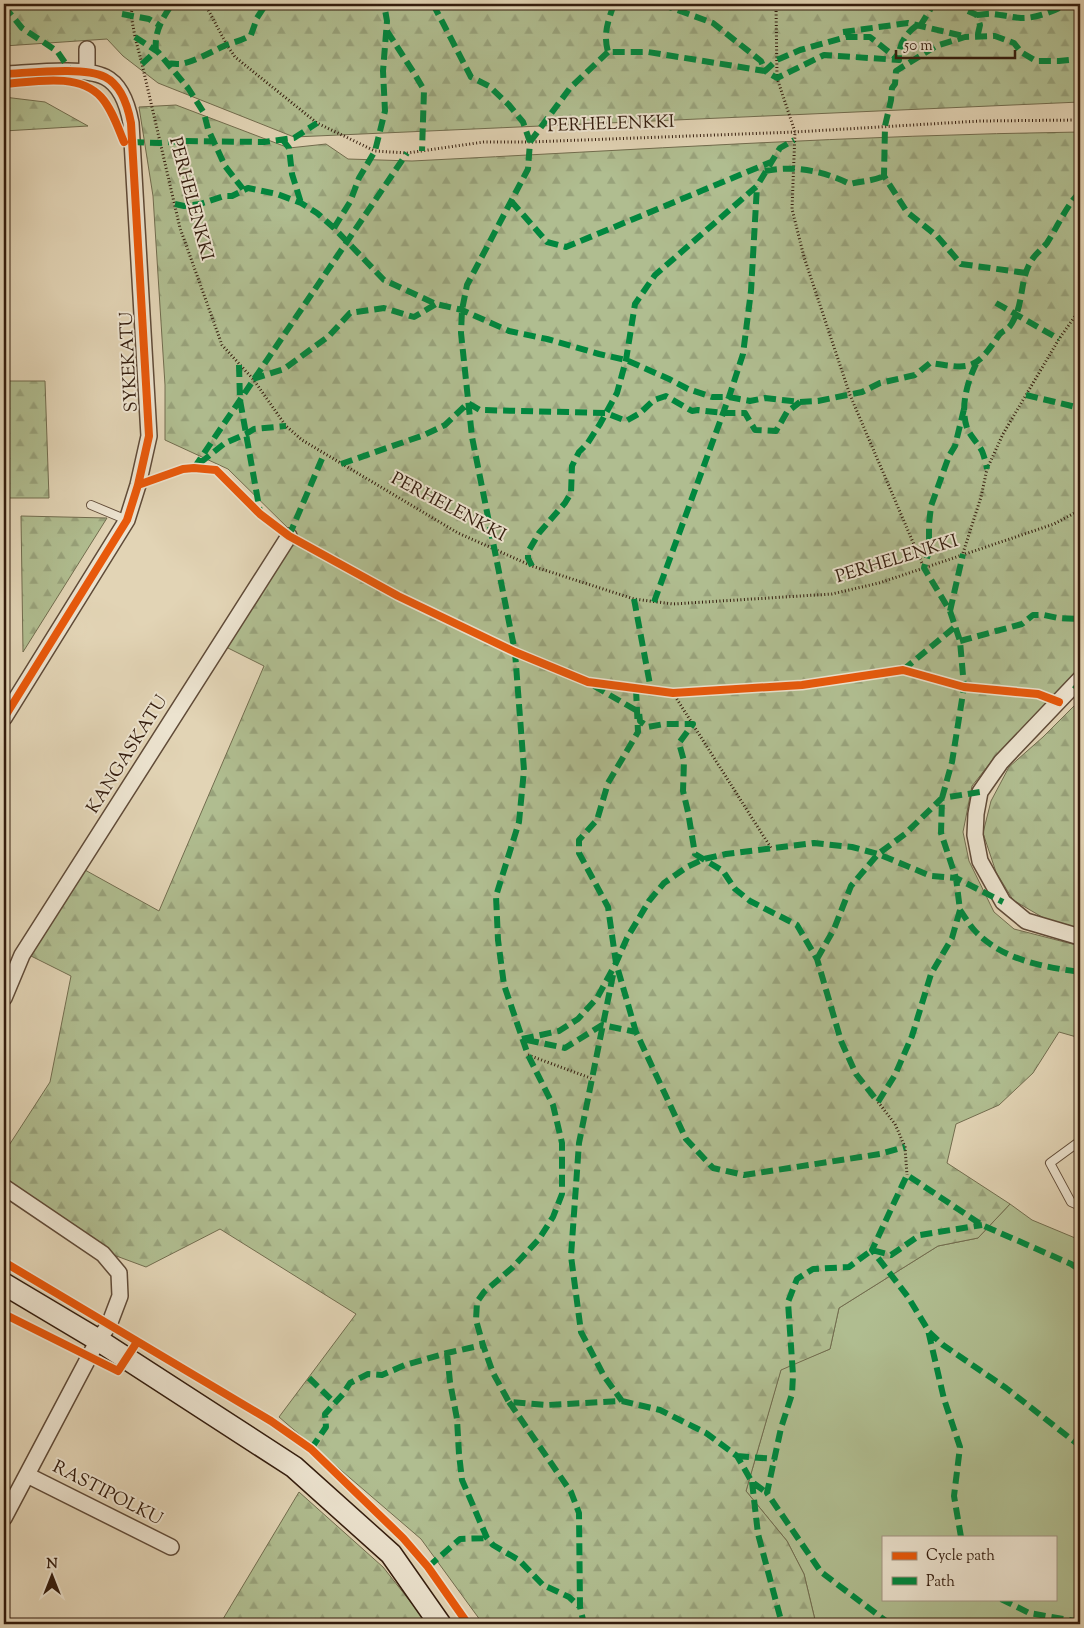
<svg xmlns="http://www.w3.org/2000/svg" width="1084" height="1628" font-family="'Sorts Mill Goudy',serif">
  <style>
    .grass { fill: #b0bd90; stroke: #726d4f; fill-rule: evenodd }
    .forest { fill: url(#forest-firs); stroke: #726d4f }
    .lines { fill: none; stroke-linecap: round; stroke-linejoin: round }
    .lane-casing { stroke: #604b38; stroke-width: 10 }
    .street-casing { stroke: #604b38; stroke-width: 18 }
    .secondary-casing { stroke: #341d0e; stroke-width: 24 }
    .path { stroke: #341d0e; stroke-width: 3; stroke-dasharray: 1 2.5; stroke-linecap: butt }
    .lane { stroke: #ece3cf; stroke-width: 8 }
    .street { stroke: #ece3cf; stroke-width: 15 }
    .secondary { stroke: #ece3cf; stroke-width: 21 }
    .quiet { stroke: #00873e; stroke-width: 6; stroke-dasharray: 12 6; stroke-linecap: butt }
    .cycleway-casing { stroke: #ece3cf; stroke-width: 11 }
    .cycleway { stroke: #e8590c; stroke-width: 8 }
    .labels { text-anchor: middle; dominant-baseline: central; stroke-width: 4; stroke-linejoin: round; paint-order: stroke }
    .street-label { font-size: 18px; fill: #341d0e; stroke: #ece3cf }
  </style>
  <defs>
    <pattern id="forest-firs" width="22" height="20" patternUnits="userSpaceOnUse" patternTransform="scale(1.25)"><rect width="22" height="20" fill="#b0bd90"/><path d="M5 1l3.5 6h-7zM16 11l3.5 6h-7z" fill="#98a27b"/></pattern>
  </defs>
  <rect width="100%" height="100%" fill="#e2d4b5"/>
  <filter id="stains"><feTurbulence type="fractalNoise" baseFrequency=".004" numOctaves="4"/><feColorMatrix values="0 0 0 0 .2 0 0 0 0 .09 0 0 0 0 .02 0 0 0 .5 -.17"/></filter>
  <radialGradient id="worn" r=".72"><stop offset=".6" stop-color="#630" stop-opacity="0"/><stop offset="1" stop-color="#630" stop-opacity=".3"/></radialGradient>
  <path class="grass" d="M 1010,1204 L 1032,1220 L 1080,1240 L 1080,1624 L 816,1624 L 804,1574 L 787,1541 L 746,1491 L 781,1369 L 830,1349 L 839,1308 L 938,1246 L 978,1238 ZM 883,1537 L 1055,1537 L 1055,1599 L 883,1599 Z"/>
  <path class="forest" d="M 4,4 L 1080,4 L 1080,102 L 294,137 L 158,83 L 123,56 L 107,39 L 4,46 Z
    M 4,97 L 45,102 L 88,126 L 4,131 Z
    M 176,105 L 289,148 L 326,144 L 348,159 L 412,161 C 635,150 857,135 1080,132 L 1080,672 L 994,758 L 972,786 L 963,832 L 969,861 L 994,912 L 1014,929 L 1080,946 L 1080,1038 L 1059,1032 L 1033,1073 L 999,1105 L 956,1124 L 947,1163 L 1010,1204 L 978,1238 L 938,1246 L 839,1308 L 830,1349 L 781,1370 L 746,1491 L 787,1541 L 804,1574 L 816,1624 L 483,1624 L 421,1539 L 279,1417 L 356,1314 L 220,1229 L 146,1267 L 111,1254 L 4,1179 L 4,1153 L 50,1082 L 71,976 L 31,956 L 85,870 L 159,911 L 264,666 L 226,647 L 292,532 L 228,469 L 165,440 L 165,385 L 153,196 L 139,107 Z
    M 4,381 L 45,381 L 49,498 L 4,498 Z
    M 21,516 L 107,518 L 23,652 Z
    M 1080,700 L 1080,928 L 1054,924 L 1013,900 L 996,872 L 983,833 L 991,801 L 1009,767 L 1043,737 Z
    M 299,1492 L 383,1567 L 428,1624 L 220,1624 Z"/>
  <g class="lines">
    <g class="lane-casing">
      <path id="lane" d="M 91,505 L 127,520
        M 1080,1141 L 1050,1163 L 1071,1202 L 1080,1206"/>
    </g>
    <g class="street-casing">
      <path id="street" d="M 87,49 L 87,72
        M 4,74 C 29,73 84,66 105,77 C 121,85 128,107 131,123 L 149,436 L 138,485 L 127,520 L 4,718
        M 1080,679 L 1001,762 L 980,792 L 976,814 L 975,835 L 980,861 L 1003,902 L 1026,921 L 1080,937
        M 4,998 L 22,955 L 289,536
        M 4,1187 L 103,1254 L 119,1273 L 120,1296 L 109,1325 L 98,1340 L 4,1518
        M 27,1475 L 171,1547"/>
    </g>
    <g class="secondary-casing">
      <path id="secondary" d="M 4,1284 L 98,1340 L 294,1467 L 391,1554 L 440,1624"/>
    </g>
    <path class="path" d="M 133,4 L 131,15 L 135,37 L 142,64 L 180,228 L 222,345 L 253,379 L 286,426 L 302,440 L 458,533 L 494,549 L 532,566 L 634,599 L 673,604 L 832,594 L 879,583 L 924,568 L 1054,524 L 1080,510
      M 205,4 L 227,45 L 235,57 L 317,123 L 375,151 L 407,153 L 484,142 L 530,142 L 795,132 L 980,121 L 1080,120
      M 776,4 L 777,78 L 795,132 L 792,209 L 804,257 L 850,395 L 924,568
      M 963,553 L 981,497 L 987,469 L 1003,434 L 1059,339 L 1080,309
      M 673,693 L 771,848
      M 528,1055 L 593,1079
      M 878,1102 L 895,1124 L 905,1147 L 907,1175"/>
    <use href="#lane" class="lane"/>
    <use href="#street" class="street"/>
    <use href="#secondary" class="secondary"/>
    <path class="quiet" d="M 433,4 L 471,77 L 489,86 L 509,105 L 523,122 L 530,142 L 528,169 L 467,285 L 462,310 L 461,333 L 472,437 L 515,652 L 524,770 L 519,822 L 496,896 L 498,940 L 504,985 L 528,1055 L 553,1105 L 562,1143 L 562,1194 L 553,1217 L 539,1239 L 512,1268 L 484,1292 L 477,1302 L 476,1320 L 483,1345 L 493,1373 L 509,1402 L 547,1405 L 622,1401 L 660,1410 L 706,1433 L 737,1456 L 752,1482 L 767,1493
      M 614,4 C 608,21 603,34 608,52 L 648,52 L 765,71 L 777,78 L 824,55 L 899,60 C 898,46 905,34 916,26
      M 661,4 L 713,23 L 761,61 L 765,71 L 777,60 L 800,50 L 846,37 L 870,37 L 899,60
      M 4,6 L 22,28 L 57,51 L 72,73
      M 968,11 L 977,15 L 980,25 L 977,38
      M 122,14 L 149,19 L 159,25
      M 977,15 C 983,15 988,13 993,14 C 1002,15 1011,17 1021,18 C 1033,19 1056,11 1066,4
      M 920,26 L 930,10 L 930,4
      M 387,31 L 414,73 L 424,90 L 422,151
      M 843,32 L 908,23 L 963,36
      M 135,37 L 158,52 L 188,88 L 204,113 L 208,129 L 225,166 L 243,189
      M 142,64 L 156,51 C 154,32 162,19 172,4
      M 167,64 C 172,63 174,64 179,64 C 190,64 215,50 226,45 C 235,42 243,40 251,35 L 257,18 L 266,4
      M 282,139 L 289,148 L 292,174 L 301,203
      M 132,142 L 160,143 L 181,141 L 264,142 L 294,138 L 317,123
      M 530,142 L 570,88 L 608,52
      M 765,171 C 794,165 824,171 850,184 C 862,181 873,181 884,176
      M 511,201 L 547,242 L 566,247 L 771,162
      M 175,204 L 184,206 L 200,204 L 224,196 L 232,196 L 248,188 L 277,194 L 301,203 L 317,213 L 334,228 L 384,280 L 436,304 L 462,310 L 509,331 L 547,339 L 599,354 L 626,360 L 669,379 L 688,389 L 712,397 L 729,397 L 750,401 L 765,398 L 800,402 L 818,401 L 862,392 L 880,383 L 915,375 L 930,363 C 971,369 975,371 999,335 C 1002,331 1005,331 1008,328 C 1012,325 1014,319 1016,315 C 1023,298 1021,279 1030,263 C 1034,255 1041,250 1047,243 C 1058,226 1066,206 1080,192
      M 334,228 L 350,202 L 359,178 L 375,151 L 385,111 L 383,71 L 387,21 L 384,4
      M 1026,273 L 961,264 L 937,236 L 907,212 L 884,176 L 885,126 L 891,100 L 892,88 L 895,84 L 896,71 L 936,46 L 965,37 L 995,36 L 1014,43 L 1021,52 L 1036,61 L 1059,61 L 1080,59
      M 996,303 L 1059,339
      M 976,364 C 967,383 960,407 967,428 C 970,436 978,443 982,451 C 984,456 986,463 987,469
      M 239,365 L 240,400 L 260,512
      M 253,379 L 284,369 L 329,336 L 350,313 L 384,308 L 414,317 L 436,304
      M 1026,395 L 1080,408
      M 200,463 L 225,443 L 246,434 L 254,429 L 286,426
      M 341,464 L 424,435 L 445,425 L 468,403 L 480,410 L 606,413 L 626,421 L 640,413 L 654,400 L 666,396 L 692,411 L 698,410 L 723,413 L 745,413 L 755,430 L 776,431 L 787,412 L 800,402
      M 194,468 L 407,153
      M 289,536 L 324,454
      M 532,566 L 528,558 L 528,552 L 539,533 L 565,503 L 571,493 L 572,466 L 579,452 L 587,444 L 600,424 L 617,393 L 626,360 L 635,304 L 655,275 L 757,186 L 780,148 L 794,140
      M 634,599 L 651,690
      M 654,602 L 729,397 L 743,354 L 751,291 L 757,186
      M 950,611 L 963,554
      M 960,641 L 1022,624 L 1033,615 L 1044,615 L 1058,618 L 1080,619
      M 903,670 L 956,626
      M 1074,685 L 1080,690
      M 594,686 L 639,712 L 640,721 L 648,727 L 664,724 L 693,724 L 679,743 L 684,761 L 683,791 L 688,812 L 695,854 L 723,871 L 735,889 L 750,901 L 797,925 L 817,959 L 841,1041 L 856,1074 L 878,1102 L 895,1075 L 912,1036 L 931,974 L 952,938 L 960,910 L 956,878 L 941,833 L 942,798 L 952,762 L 964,687 L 960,641 L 950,611 L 924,568 L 929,551 L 929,524 L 931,506 L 949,456 L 955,446 L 964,409
      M 636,689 L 638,732 L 608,783 L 597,820 L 579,840 L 579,853 L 608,907 L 616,963 L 636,1032
      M 960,910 C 965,917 970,926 976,932 C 1003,960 1044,967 1080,972
      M 817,959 L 834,929 L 851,886 L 878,854 L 905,834 L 942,798 L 980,792
      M 613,975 L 579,1143 L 571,1256 L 581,1332 L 604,1376 L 622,1401
      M 522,1039 L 559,1031 L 578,1019 L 597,998 L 616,963 L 627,938 L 649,901 L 664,883 L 687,867 L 704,859 L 726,854 L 814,843 L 852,847 L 878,854 L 931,876 L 956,878 L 1003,902
      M 527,1040 L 565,1048 L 602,1025 L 636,1032 L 686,1139 L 713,1168 L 744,1175 L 880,1154 L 905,1147
      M 929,1332 L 943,1345 L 1006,1388 L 1080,1446
      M 447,1353 L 450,1382 L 457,1419 L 459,1454 L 462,1480 L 487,1538 L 493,1545 L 519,1560 L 543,1585 L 569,1597 L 580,1607
      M 309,1378 L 335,1403
      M 509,1402 L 571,1492 L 579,1513 L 580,1607 L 584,1624
      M 311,1449 L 326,1427 L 325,1414 L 343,1394 L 350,1383 L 368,1374 L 382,1375 L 405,1365 L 447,1353 L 483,1345
      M 737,1456 L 775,1459
      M 752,1482 L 758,1534 L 782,1624
      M 961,1537 L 954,1496 L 960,1447 L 944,1399 L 928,1330 L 908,1297 L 872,1250 L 907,1175 L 982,1225 L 1071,1264 L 1080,1270
      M 428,1567 L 460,1539 L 487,1538
      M 1001,1599 L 1029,1613 L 1080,1622
      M 890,1624 L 821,1572 L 767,1493 L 781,1428 L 792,1394 L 793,1375 L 788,1302 L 797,1279 L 813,1269 L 849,1267 L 872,1250 L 891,1255 L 920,1235 L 982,1225"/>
    <g class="cycleway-casing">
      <path id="cycleway" d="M 4,74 C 29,73 84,66 105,77 C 121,85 128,107 131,123 L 149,436 L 138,485 L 127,520 L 4,718
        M 4,84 C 34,82 78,72 101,97 C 112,109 118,128 124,142
        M 138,485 L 183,469 L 194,468 L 216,470 L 260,514 L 289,536 L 398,596 L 515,652 L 588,682 L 673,693 L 802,685 L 903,670 L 964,687 L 1038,694 L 1059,702
        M 4,1262 L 271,1421 L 311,1449 L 403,1538 L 428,1567 L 468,1624
        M 4,1314 L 118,1371 L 137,1342"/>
    </g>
    <use href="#cycleway" class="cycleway"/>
  </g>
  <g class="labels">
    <g class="street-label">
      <text transform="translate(611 125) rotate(-2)">PERHELENKKI</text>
      <text transform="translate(190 199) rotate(75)">PERHELENKKI</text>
      <text transform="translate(130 362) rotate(-93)">SYKEKATU</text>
      <text transform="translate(448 508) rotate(28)">PERHELENKKI</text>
      <text transform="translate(897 560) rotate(-17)">PERHELENKKI</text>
      <text transform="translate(128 755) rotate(-58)">KANGASKATU</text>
      <text transform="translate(107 1494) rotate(27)">RASTIPOLKU</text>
    </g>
  </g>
  <rect width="1084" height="1628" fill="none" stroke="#e2d4b5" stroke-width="20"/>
  <rect x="5" y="5" width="1074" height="1618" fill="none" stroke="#341d0e" stroke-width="2.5"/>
  <rect x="10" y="10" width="1064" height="1608" fill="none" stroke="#341d0e"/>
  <rect x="882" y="1536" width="175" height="65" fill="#ece3cf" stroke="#a29482"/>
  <rect x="892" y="1552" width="25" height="8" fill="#e8590c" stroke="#a29482"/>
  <text x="926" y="1560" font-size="15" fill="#341d0e">Cycle path</text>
  <rect x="892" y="1577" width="25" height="8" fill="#00873e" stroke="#a29482"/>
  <text x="926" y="1586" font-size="15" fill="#341d0e">Path</text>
  <g transform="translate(52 1576)" stroke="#ece3cf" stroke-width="4" paint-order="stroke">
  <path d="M0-4L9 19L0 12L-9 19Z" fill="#341d0e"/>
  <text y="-8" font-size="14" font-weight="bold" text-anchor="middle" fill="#341d0e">N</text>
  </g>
  <path d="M896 50v8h119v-8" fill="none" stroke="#341d0e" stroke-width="2.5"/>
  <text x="904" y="50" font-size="15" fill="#341d0e" stroke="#ece3cf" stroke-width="4" paint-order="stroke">50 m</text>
  <rect width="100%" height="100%" filter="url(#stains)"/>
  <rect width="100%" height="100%" fill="url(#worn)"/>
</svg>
